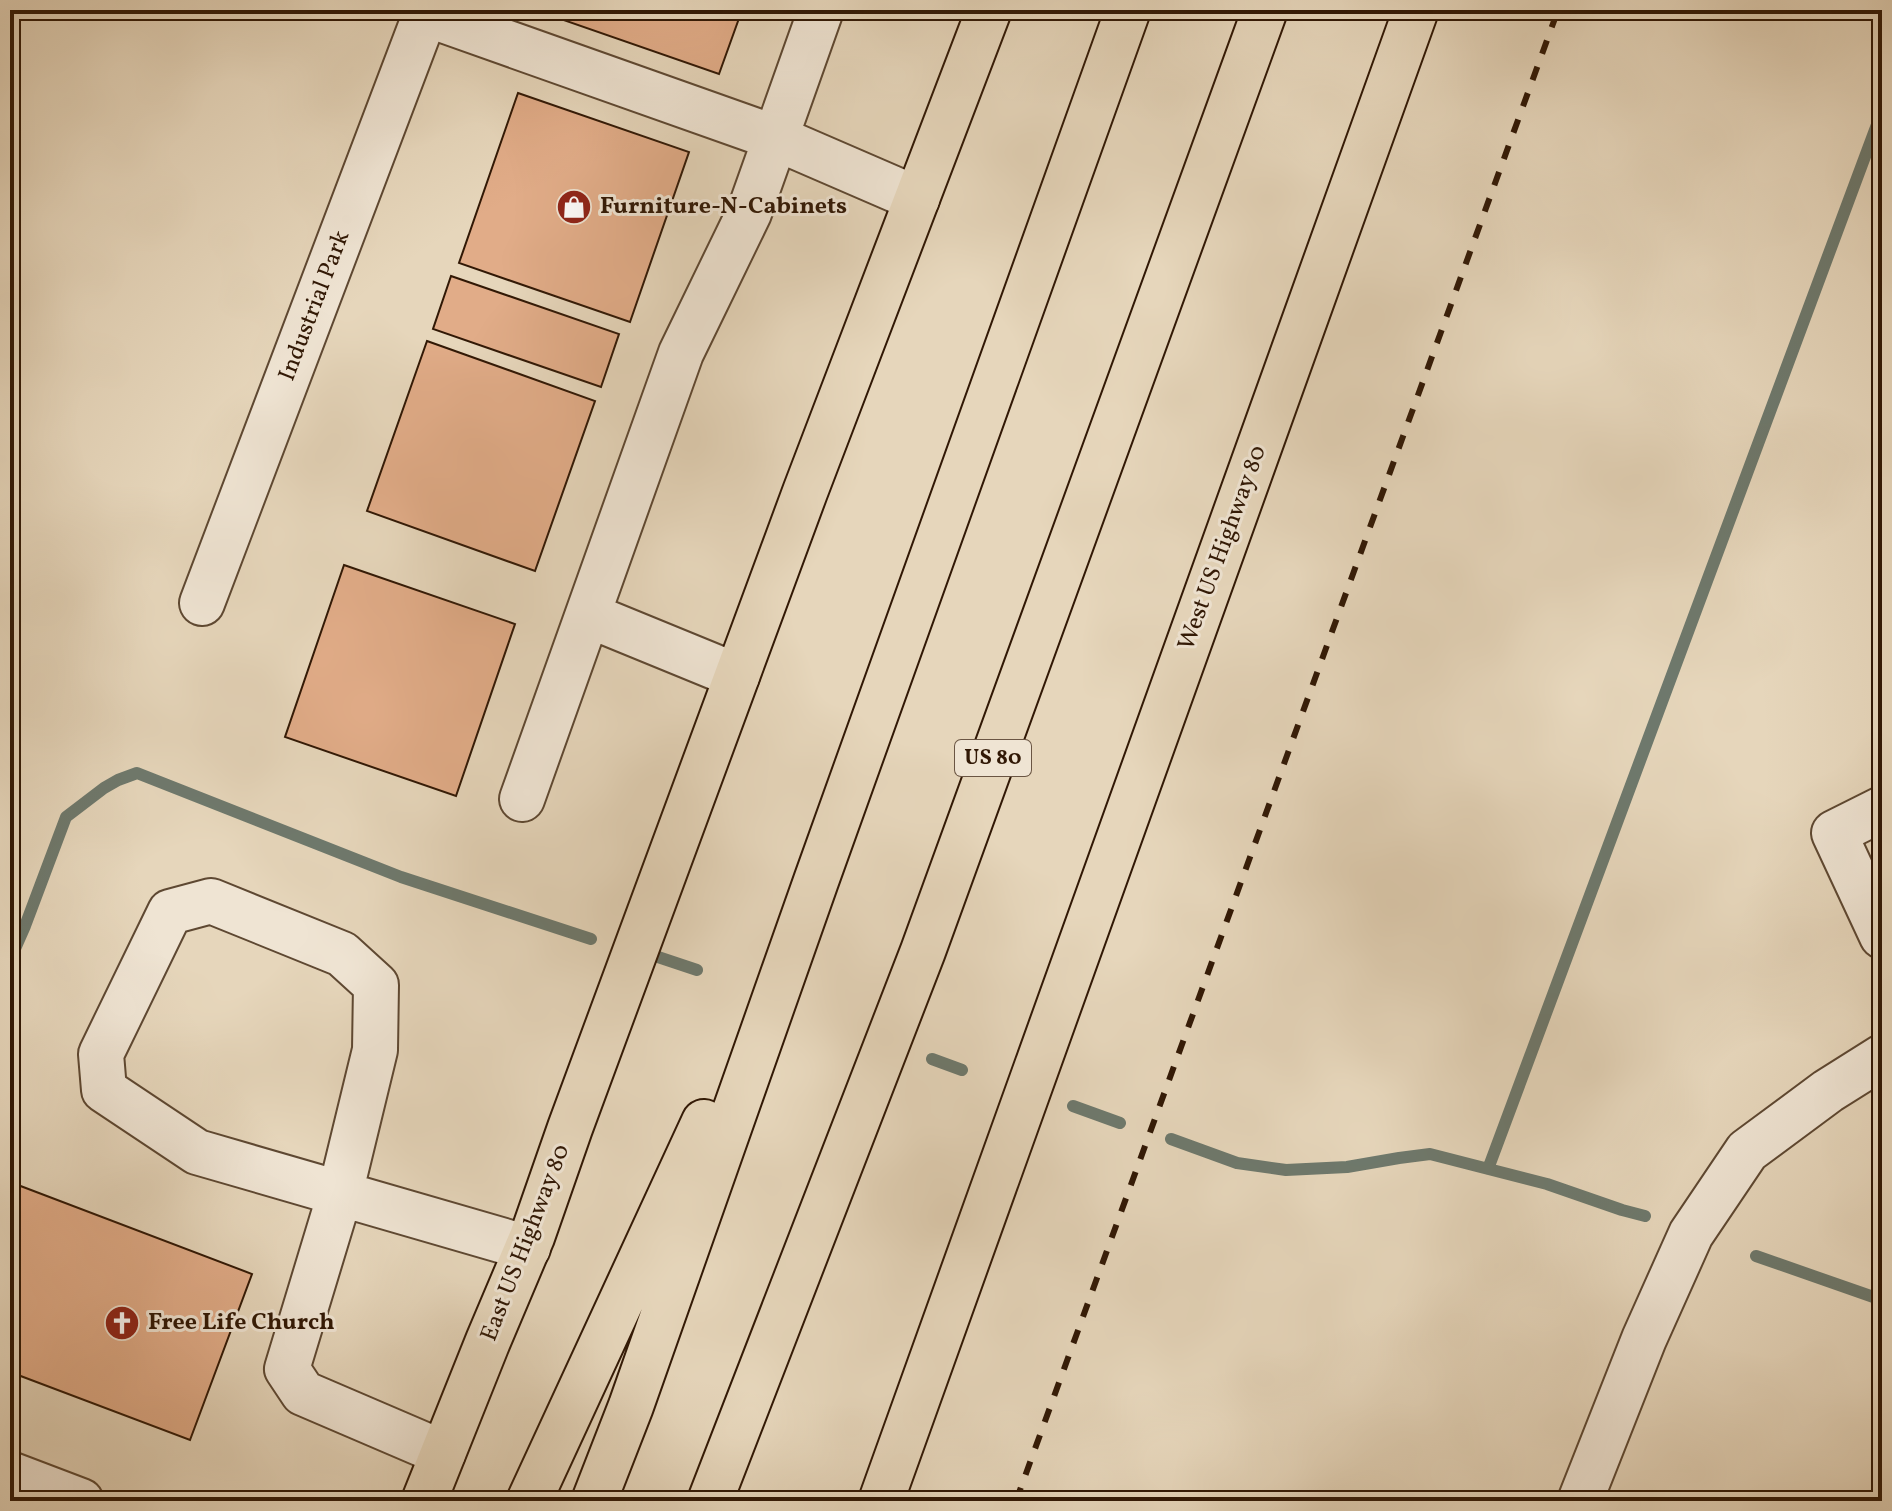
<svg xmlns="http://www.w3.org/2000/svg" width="1892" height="1511" font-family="Vollkorn,serif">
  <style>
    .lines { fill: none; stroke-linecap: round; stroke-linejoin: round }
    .stream { stroke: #6e796d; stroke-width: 12 }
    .building { fill: #e1ac88; stroke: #311805; stroke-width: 2 }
    .minor-casing { stroke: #5e4832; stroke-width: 48 }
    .major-casing { stroke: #311805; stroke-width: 48 }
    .highway-casing { stroke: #311805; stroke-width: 48 }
    .minor { stroke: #efe4d3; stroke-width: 44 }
    .major { stroke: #e6d6bb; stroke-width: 44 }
    .highway { stroke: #e6d6bb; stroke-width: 44 }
    .rail { stroke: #311805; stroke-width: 6; stroke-dasharray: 14 14; stroke-linecap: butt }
    .labels { text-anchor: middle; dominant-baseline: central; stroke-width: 6; stroke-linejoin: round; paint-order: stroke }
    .shield { fill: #efe4d3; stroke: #6a5543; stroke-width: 2 }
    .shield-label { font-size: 22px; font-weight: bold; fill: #311805 }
    .poi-label { font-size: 24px; font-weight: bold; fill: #311805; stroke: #efe4d3; text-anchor: start }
    .street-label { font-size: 24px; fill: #311805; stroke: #efe4d3 }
  </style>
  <rect width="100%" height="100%" fill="#e6d6bb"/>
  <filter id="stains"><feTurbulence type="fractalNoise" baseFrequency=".0025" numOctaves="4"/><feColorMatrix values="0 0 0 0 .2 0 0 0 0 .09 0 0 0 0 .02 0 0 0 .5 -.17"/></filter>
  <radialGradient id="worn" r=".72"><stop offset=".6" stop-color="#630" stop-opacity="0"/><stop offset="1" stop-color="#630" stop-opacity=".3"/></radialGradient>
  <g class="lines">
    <path class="stream" d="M 655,956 L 697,970
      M 10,960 L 25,926 L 66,817 L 104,788 L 118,780 L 137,773 L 401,877 L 591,939
      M 932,1059 L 962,1070
      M 1073,1106 L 1120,1123
      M 1171,1139 L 1237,1163 L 1286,1170 L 1347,1167 L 1399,1158 L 1430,1154 L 1547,1184 L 1622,1210 L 1645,1216
      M 1488,1169 L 1882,111
      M 1756,1256 L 1882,1300"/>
  </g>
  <path class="building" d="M 551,10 L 742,10 L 719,74 L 549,15 Z
    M 518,93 L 689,152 L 630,322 L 459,263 Z
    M 451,276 L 619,334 L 601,387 L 433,329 Z
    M 427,341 L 595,401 L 535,571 L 367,511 Z
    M 344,565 L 515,624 L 456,796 L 285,737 Z
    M 10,1182 L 252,1274 L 190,1440 L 10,1372 Z"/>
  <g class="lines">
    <g class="minor-casing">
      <path id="minor" d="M 426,14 L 776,138 L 917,199
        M 202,603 L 427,10
        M 588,615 L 737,676
        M 522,799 L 681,353 L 749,213 L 821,10
        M 1882,809 L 1834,833 L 1882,936
        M 443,1453 L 303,1393 L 287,1369 L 340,1194 L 375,1050 L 376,985 L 342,954 L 211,901 L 170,912 L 101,1054 L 104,1090 L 197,1152 L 528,1248
        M 10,1474 L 81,1501
        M 1580,1501 L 1644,1339 L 1691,1234 L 1747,1151 L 1828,1091 L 1882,1057"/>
    </g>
    <g class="major-casing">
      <path id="major" d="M 424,1501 L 488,1341 L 532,1237 L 570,1128 L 805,492 L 989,10
        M 881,1501 L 1416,10"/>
    </g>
    <g class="highway-casing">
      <path id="highway" d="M 529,1501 L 704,1122
        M 594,1501 L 631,1406 L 816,881 L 1128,10
        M 710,1501 L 923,951 L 1265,10"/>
    </g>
    <use href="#minor" class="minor"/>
    <use href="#major" class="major"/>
    <use href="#highway" class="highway"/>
    <path class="rail" d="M 1016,1501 L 1558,10"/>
  </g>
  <defs>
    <g id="shop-disc" transform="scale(1.8)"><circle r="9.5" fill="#8f2418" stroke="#efe4d3"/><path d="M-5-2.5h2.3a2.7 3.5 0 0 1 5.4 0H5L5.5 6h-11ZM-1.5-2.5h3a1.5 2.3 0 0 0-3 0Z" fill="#fff"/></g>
    <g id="church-disc" transform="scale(1.8)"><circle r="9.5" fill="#8f2418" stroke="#efe4d3"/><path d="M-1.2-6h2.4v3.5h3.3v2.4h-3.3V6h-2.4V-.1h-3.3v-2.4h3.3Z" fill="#fff"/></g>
  </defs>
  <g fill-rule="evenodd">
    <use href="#shop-disc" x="574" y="207"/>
    <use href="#church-disc" x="122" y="1323"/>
  </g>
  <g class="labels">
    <rect class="shield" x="955" y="740" width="76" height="36" rx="6"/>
    <g class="shield-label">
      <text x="993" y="758">US 80</text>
    </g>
    <g class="poi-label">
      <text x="600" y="207">Furniture-N-Cabinets</text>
      <text x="148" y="1323">Free Life Church</text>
    </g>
    <g class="street-label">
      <text transform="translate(315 306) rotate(-69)">Industrial Park</text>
      <text transform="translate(1223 548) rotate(-70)">West US Highway 80</text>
      <text transform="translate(526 1243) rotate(-69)">East US Highway 80</text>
    </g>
  </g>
  <rect width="1892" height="1511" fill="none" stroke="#e6d6bb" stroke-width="40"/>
  <rect x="12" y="12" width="1868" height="1487" fill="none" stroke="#311805" stroke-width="4"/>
  <rect x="20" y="20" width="1852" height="1471" fill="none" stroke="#311805" stroke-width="2"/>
  <rect width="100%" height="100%" filter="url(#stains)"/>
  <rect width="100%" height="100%" fill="url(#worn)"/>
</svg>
